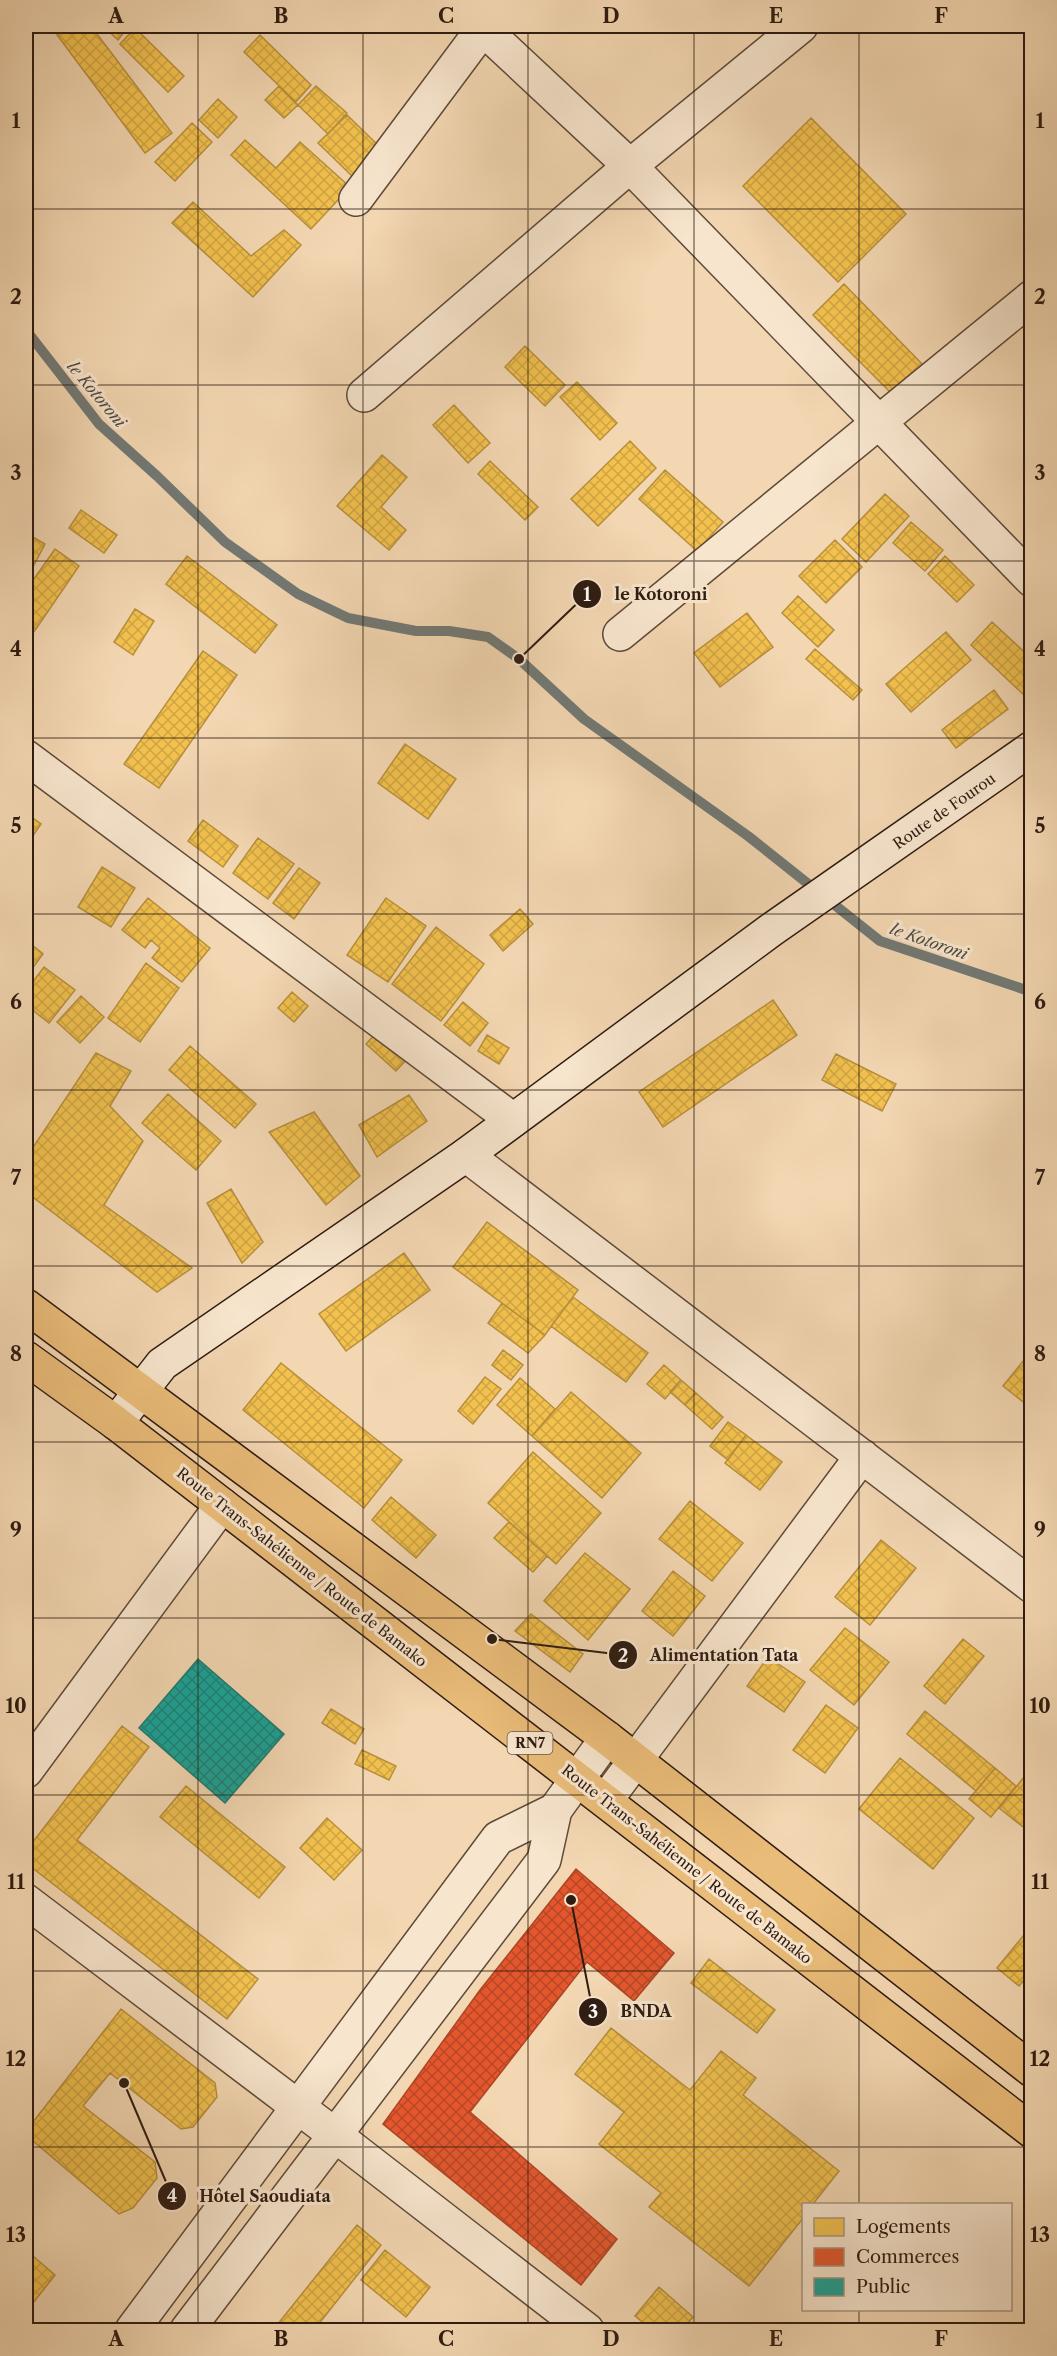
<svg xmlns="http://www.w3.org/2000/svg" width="1057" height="2356" font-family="'Libre Caslon Text',serif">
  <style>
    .homes { fill: url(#homes-cross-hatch); stroke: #b78f3c; stroke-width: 1.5 }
    .shops { fill: url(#shops-cross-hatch); stroke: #ad4525; stroke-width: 1.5 }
    .public { fill: url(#public-cross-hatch); stroke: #1e7a70; stroke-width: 1.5 }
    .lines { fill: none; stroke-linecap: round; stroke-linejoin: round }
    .stream { stroke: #727975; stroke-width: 10 }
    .minor-casing { stroke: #5f4a39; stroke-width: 36 }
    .tertiary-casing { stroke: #5f4a39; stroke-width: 36 }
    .secondary-casing { stroke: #2e1b11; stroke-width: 36 }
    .trunk-casing { stroke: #2e1b11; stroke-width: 36 }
    .minor { stroke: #f7e5cd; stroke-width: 33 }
    .tertiary { stroke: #f7e5cd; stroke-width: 33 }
    .secondary { stroke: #f7e5cd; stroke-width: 33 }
    .trunk { stroke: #eabc79; stroke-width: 33 }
    .grid { fill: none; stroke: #2e1b11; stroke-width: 1.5; stroke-opacity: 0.55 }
    .labels { text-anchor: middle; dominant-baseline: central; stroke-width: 6; stroke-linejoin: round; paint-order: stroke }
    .shield { fill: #f7e5cd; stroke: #6a5849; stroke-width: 1.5 }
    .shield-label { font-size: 14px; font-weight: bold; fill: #2e1b11 }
    .street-label { font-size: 15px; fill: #2e1b11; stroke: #f7e5cd }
    .water-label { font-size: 16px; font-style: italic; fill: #504a43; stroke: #f7e5cd }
    .leader { fill: none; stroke: #2e1b11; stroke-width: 2 }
    .callout-dot { fill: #2e1b11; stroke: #f7e5cd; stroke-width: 2 }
    .mark-label { font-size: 18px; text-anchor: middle; font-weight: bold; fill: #fff }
    .callout-label { font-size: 16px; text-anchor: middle; font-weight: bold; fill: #2e1b11; stroke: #f7e5cd; stroke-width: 6; stroke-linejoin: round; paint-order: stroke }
    .neatline { fill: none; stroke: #2e1b11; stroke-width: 2 }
    .grid-label { font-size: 20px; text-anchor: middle; font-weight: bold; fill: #2e1b11 }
  </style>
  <defs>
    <pattern id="homes-cross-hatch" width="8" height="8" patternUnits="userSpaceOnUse" patternTransform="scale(1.5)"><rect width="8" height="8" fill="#f2c14e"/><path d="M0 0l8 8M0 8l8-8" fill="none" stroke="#d0a543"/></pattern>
    <pattern id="shops-cross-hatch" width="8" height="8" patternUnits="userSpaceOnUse" patternTransform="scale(1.5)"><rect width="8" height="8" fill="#e4572e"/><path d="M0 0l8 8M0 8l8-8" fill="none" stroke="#b94726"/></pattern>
    <pattern id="public-cross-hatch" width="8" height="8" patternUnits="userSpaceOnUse" patternTransform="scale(1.5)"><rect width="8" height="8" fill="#17a398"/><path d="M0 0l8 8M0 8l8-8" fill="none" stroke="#15847b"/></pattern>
  </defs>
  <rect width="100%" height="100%" fill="#f3d7b2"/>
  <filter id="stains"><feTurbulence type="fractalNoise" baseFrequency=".00333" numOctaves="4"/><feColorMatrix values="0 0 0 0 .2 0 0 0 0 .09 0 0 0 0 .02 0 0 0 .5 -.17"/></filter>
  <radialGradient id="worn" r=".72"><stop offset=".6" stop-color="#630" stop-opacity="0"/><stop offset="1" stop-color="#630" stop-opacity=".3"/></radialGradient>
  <path class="homes" d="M 69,26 L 91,26 L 172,133 L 145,153 L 57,35 Z
    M 103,26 L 129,26 L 118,40 Z
    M 135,28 L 184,76 L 168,92 L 120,44 Z
    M 260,35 L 311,85 L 296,102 L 244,52 Z
    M 279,86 L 298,105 L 284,118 L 265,100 Z
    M 316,86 L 347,113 L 328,134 L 298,105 Z
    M 218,99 L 237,117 L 218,138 L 199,120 Z
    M 347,115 L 381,148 L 353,177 L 318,143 Z
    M 811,118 L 906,214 L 838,282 L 743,186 Z
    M 192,123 L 212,142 L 175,181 L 155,162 Z
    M 245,140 L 276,168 L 300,142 L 350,187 L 311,229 L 231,155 Z
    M 193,202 L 251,256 L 284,230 L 301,245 L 253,297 L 172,223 Z
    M 844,284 L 926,368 L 896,398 L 813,315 Z
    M 525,346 L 565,385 L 545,406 L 505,367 Z
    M 577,382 L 617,423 L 600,440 L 560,397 Z
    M 454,405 L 490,443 L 468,463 L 433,425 Z
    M 630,441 L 656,468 L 598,526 L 571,499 Z
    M 382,455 L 407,477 L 381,507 L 406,530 L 389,550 L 337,506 Z
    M 490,461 L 538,507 L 525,520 L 478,474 Z
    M 665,470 L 723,522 L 697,551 L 639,499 Z
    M 885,494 L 909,516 L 866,562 L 842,539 Z
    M 81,510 L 117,535 L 104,553 L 69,528 Z
    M 911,522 L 943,550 L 925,571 L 893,543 Z
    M 26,533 L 45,544 L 34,565 L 26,561 Z
    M 835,540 L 862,567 L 826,603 L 799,576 Z
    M 55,549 L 79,566 L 36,629 L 26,621 L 26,590 Z
    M 187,556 L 277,625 L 255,653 L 166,584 Z
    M 945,556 L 974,585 L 957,602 L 928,574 Z
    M 798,596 L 834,630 L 818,647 L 782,613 Z
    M 135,609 L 154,621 L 133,655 L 114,642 Z
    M 747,613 L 773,647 L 720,687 L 694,653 Z
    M 26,621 L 36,629 L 26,643 Z
    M 992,622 L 1032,659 L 1032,691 L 1026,697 L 971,645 Z
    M 946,632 L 971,660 L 911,712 L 886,684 Z
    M 815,649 L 862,690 L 853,700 L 806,659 Z
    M 203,651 L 237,675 L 159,788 L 124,764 Z
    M 994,690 L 1008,709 L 956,748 L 942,730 Z
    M 405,744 L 456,779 L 428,819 L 378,783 Z
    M 26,813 L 41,824 L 26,846 Z
    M 203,820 L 238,846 L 223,867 L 188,841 Z
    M 258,838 L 294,864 L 268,899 L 233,873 Z
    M 102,867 L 135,888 L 111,927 L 78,907 Z
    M 299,868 L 320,883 L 294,919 L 273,903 Z
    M 148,898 L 210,948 L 182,982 L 152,958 L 160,948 L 151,940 L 145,948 L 122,930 Z
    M 386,898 L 426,926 L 388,982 L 347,955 Z
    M 520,909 L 533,924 L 503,951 L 490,935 Z
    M 436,927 L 484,964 L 441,1021 L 392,984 Z
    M 26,940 L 43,954 L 26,977 Z
    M 146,963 L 179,988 L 140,1042 L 108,1018 Z
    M 44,967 L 75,990 L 49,1023 L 26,1005 L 26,991 Z
    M 292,992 L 308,1006 L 294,1022 L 278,1008 Z
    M 81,996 L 104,1017 L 80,1043 L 57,1022 Z
    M 773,1000 L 797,1035 L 663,1127 L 639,1092 Z
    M 463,1002 L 488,1023 L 470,1046 L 444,1025 Z
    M 378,1031 L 408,1058 L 396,1071 L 366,1044 Z
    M 487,1035 L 509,1048 L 499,1064 L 478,1051 Z
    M 190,1046 L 256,1104 L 235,1128 L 169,1070 Z
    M 96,1053 L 131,1071 L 110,1106 L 143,1141 L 104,1205 L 192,1268 L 157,1292 L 26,1192 L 26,1158 Z
    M 836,1054 L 896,1084 L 882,1111 L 822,1080 Z
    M 168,1094 L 221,1141 L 196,1170 L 142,1123 Z
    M 409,1095 L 427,1121 L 377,1157 L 359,1125 Z
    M 314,1112 L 360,1176 L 326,1205 L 269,1132 Z
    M 231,1189 L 263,1242 L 242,1263 L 207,1203 Z
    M 487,1222 L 578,1290 L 545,1335 L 453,1267 Z
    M 404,1253 L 430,1290 L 346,1351 L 319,1314 Z
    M 573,1297 L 648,1353 L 626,1382 L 551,1326 Z
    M 502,1303 L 545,1335 L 528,1353 L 488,1323 Z
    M 503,1350 L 523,1365 L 511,1380 L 492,1365 Z
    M 1032,1350 L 1032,1409 L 1003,1386 Z
    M 281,1363 L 402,1460 L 364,1508 L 243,1410 Z
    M 664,1365 L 681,1380 L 665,1399 L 647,1384 Z
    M 485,1377 L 501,1389 L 473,1424 L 458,1411 Z
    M 520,1378 L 555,1409 L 532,1436 L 497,1405 Z
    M 681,1380 L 696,1393 L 685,1405 L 670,1392 Z
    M 571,1392 L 641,1453 L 602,1498 L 532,1436 Z
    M 696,1393 L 723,1417 L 712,1429 L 685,1405 Z
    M 728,1422 L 746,1435 L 728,1460 L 710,1446 Z
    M 746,1435 L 782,1462 L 760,1490 L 725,1463 Z
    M 533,1452 L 601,1513 L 556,1564 L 488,1503 Z
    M 391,1497 L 436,1535 L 416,1558 L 372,1520 Z
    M 690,1501 L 743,1543 L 712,1581 L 659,1539 Z
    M 509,1522 L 547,1556 L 533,1572 L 494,1538 Z
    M 881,1540 L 916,1568 L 870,1625 L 835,1597 Z
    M 585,1553 L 630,1589 L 588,1640 L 544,1601 Z
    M 673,1571 L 705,1596 L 673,1636 L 642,1611 Z
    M 531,1614 L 583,1654 L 570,1672 L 515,1631 Z
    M 845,1628 L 889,1662 L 854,1705 L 810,1670 Z
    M 963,1639 L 984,1656 L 945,1704 L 924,1686 Z
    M 768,1657 L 805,1682 L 784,1712 L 747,1686 Z
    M 826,1705 L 858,1728 L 825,1773 L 793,1750 Z
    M 331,1709 L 364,1729 L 355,1744 L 322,1723 Z
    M 925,1711 L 995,1768 L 976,1791 L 907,1734 Z
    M 122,1726 L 149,1747 L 77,1840 L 258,1979 L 227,2019 L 26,1863 L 26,1851 Z
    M 362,1750 L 396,1766 L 389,1780 L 355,1764 Z
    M 900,1758 L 974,1818 L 933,1869 L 859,1809 Z
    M 995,1768 L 1016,1786 L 991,1817 L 969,1799 Z
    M 1024,1777 L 1032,1784 L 1032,1834 L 999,1808 Z
    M 186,1786 L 285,1867 L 259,1898 L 160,1817 Z
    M 327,1818 L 362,1850 L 334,1880 L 300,1848 Z
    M 1032,1925 L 1032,1971 L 1019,1986 L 997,1968 Z
    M 709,1959 L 775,2010 L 757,2033 L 691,1983 Z
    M 121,2009 L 215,2083 L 217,2097 L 193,2127 L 181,2129 L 110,2073 L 83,2106 L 155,2162 L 157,2178 L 133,2208 L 119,2214 L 26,2135 L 26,2131 Z
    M 611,2028 L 690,2090 L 721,2051 L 756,2078 L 743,2095 L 839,2171 L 813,2204 L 804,2204 L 804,2217 L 749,2286 L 649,2207 L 661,2193 L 599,2144 L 624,2112 L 575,2074 Z
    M 357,2225 L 381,2245 L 314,2330 L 273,2330 Z
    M 26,2250 L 55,2275 L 26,2312 Z
    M 385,2250 L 430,2287 L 406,2317 L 361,2280 Z
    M 659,2287 L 693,2317 L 682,2330 L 652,2330 L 635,2316 Z
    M 885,2323 L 895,2330 L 879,2330 Z"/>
  <path class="shops" d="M 576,1869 L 674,1953 L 634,2001 L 587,1962 L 470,2112 L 617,2239 L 581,2285 L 383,2124 L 480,1990 Z"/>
  <path class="public" d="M 198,1659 L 284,1734 L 225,1803 L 139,1728 Z"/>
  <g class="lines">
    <path class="stream" d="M 26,330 L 99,424 L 157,476 L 225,542 L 298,594 L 348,618 L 416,631 L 449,631 L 488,637 L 519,659 L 584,719 L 748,836 L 880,941 L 1032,992"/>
    <g class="minor-casing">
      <path id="minor" d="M 480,26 L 630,166 L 1032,580
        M 356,199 L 485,26
        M 364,395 L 630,166 L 801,26
        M 620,634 L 1032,297
        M 26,757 L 513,1120
        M 466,1155 L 1032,1586
        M 26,1771 L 222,1505
        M 606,1800 L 862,1456
        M 26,1901 L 335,2135 L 587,2330"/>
    </g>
    <g class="tertiary-casing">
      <path id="tertiary" d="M 132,2330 L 498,1838 L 555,1810
        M 187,2330 L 544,1860 L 555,1810 L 607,1738"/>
    </g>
    <g class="secondary-casing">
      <path id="secondary" d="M 116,1423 L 162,1364 L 466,1155 L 771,930 L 1032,748"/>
    </g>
    <g class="trunk-casing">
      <path id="trunk" d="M 26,1306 L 607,1738 L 1032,2070
        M 26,1358 L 116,1423 L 1032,2131"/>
    </g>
    <use href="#minor" class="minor"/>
    <use href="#tertiary" class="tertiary"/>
    <use href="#secondary" class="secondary"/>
    <use href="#trunk" class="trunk"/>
  </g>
  <path class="grid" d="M 198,26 L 198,2330M 363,26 L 363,2330M 528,26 L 528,2330M 694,26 L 694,2330M 859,26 L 859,2204M 26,209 L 1032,209M 26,385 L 1032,385M 26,561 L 1032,561M 26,738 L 1032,738M 26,914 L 1032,914M 26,1090 L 1032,1090M 26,1266 L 1032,1266M 26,1442 L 1032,1442M 26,1618 L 1032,1618M 26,1795 L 1032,1795M 26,1971 L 1032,1971M 26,2147 L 1032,2147M 859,2310 L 859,2330"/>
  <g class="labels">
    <rect class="shield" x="507.5" y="1732" width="45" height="22" rx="4.5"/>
    <g class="shield-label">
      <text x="530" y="1743">RN7</text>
    </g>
    <g class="street-label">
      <text transform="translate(944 811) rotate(-35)">Route de Fourou</text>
      <text transform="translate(302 1567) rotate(38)">Route Trans-Sahélienne / Route de Bamako</text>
      <text transform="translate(687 1864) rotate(38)">Route Trans-Sahélienne / Route de Bamako</text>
    </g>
    <g class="water-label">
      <text transform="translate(97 394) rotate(50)">le Kotoroni</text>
      <text transform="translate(929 941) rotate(19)">le Kotoroni</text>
    </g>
  </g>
  <path class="leader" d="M519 659L587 594M492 1639L623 1655M571 1900L593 2012M124 2083L172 2196"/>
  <g class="callout-dot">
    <circle cx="519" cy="659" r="6"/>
    <circle cx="492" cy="1639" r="6"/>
    <circle cx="571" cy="1900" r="6"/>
    <circle cx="124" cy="2083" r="6"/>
    <circle cx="587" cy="594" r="15"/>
    <circle cx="623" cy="1655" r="15"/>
    <circle cx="593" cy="2012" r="15"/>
    <circle cx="172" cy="2196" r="15"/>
  </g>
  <g class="mark-label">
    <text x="587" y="601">1</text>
    <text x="623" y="1662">2</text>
    <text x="593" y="2018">3</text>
    <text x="172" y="2202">4</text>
  </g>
  <g class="callout-label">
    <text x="661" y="600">le Kotoroni</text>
    <text x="724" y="1661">Alimentation Tata</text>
    <text x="646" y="2017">BNDA</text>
    <text x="265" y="2202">Hôtel Saoudiata</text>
  </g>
  <rect width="1057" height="2356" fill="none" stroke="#f3d7b2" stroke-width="66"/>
  <rect x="802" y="2203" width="210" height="108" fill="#f7e5cd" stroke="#a79482" stroke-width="1.5"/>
  <rect x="814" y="2218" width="30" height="18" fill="#f2c14e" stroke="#a79482" stroke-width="1.5"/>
  <text x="856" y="2233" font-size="18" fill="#2e1b11">Logements</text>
  <rect x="814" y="2248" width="30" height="18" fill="#e4572e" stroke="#a79482" stroke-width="1.5"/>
  <text x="856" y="2263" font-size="18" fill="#2e1b11">Commerces</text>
  <rect x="814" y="2278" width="30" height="18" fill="#17a398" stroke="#a79482" stroke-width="1.5"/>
  <text x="856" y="2293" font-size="18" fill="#2e1b11">Public</text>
  <rect x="33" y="33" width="991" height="2290" class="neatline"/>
  <g class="grid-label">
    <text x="116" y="23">A</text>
    <text x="281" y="23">B</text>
    <text x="446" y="23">C</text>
    <text x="611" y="23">D</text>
    <text x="776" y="23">E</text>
    <text x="941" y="23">F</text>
    <text x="16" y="128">1</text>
    <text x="1040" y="128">1</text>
    <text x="16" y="304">2</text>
    <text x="1040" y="304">2</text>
    <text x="16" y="480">3</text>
    <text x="1040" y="480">3</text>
    <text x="16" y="656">4</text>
    <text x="1040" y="656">4</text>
    <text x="16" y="833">5</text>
    <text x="1040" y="833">5</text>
    <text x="16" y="1009">6</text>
    <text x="1040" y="1009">6</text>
    <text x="16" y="1185">7</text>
    <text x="1040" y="1185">7</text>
    <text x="16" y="1361">8</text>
    <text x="1040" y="1361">8</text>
    <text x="16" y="1537">9</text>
    <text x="1040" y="1537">9</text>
    <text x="16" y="1713">10</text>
    <text x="1040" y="1713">10</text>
    <text x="16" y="1889">11</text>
    <text x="1040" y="1889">11</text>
    <text x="16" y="2066">12</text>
    <text x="1040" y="2066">12</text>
    <text x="16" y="2242">13</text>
    <text x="1040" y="2242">13</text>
    <text x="116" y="2346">A</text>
    <text x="281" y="2346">B</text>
    <text x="446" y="2346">C</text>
    <text x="611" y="2346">D</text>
    <text x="776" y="2346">E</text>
    <text x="941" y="2346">F</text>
  </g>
  <rect width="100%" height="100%" filter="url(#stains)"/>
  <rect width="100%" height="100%" fill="url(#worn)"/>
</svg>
